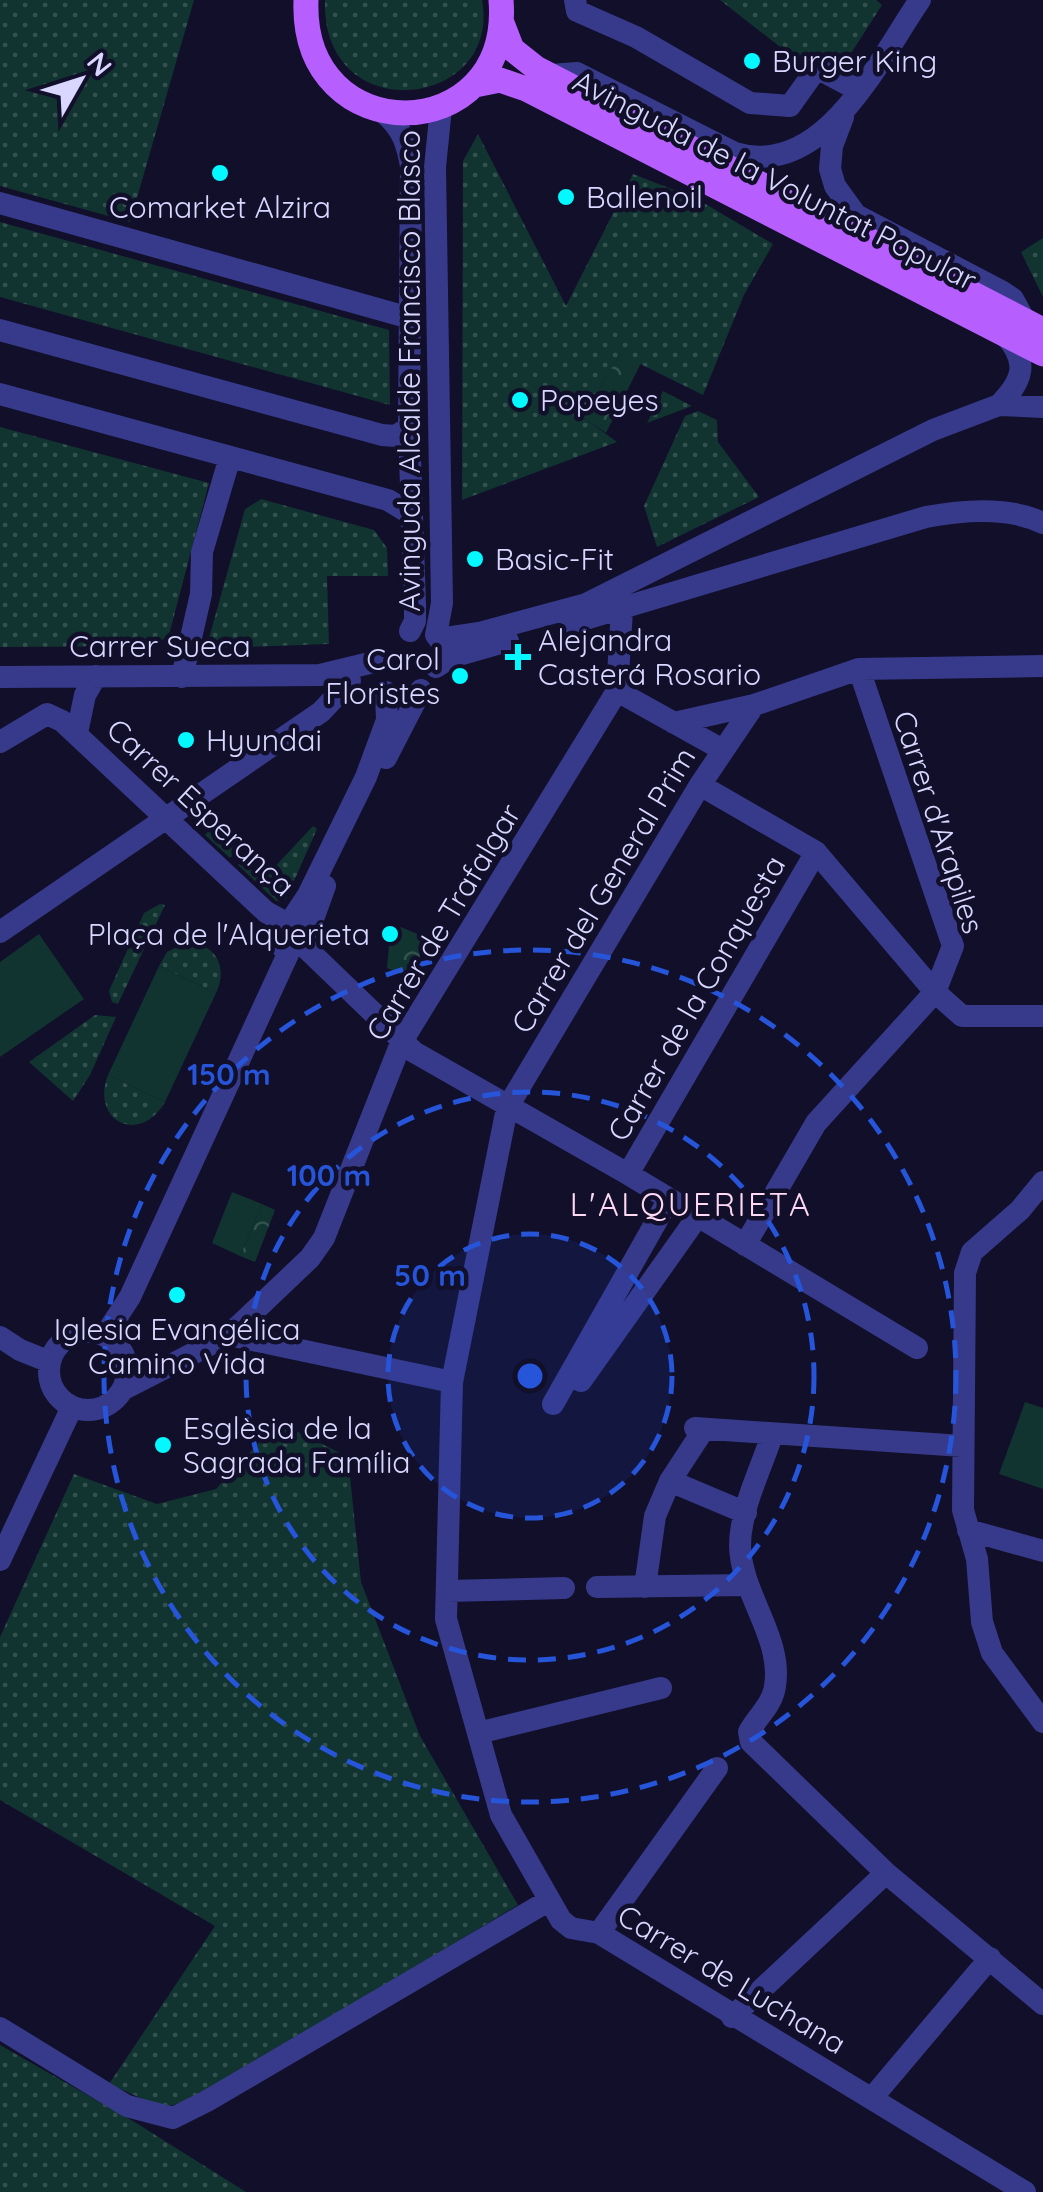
<svg xmlns="http://www.w3.org/2000/svg" width="1043" height="2192" font-family="Quicksand,sans-serif">
  <style>
    .grass { fill: url(#grass-dots) }
    .park { fill: url(#park-crowns) }
    .pitch { fill: #113430 }
    .lines { fill: none; stroke-linecap: round; stroke-linejoin: round }
    .minor { stroke: #373a8b; stroke-width: 22 }
    .major { stroke: #b75eff; stroke-width: 25 }
    .ring { fill: none; stroke: #2655da; stroke-width: 5; stroke-dasharray: 18 12 }
    .poi-dot { fill: #03f9ff; stroke: #110f2a; stroke-width: 4 }
    .labels { text-anchor: middle; dominant-baseline: central; stroke-width: 9; stroke-linejoin: round; paint-order: stroke }
    .poi-label { font-size: 30px; fill: #d9d7ff; stroke: #110f2a; text-anchor: start }
    .street-label { font-size: 30px; fill: #d9d7ff; stroke: #110f2a }
    .neighbourhood-label { font-size: 32px; letter-spacing: 2.5px; fill: #ffd9f4; stroke: #110f2a }
    .centre { fill: #2655da; stroke: #110f2a; stroke-width: 5 }
    .ring-label { font-size: 30px; text-anchor: middle; font-weight: bold; fill: #2655da; stroke: #110f2a; stroke-width: 9; stroke-linejoin: round; paint-order: stroke }
  </style>
  <defs>
    <pattern id="grass-dots" width="8" height="8" patternUnits="userSpaceOnUse" patternTransform="scale(2.5)"><rect width="8" height="8" fill="#113430"/><path d="M2 2h.1M6 6h.1" fill="none" stroke="#33514f" stroke-width="1.8" stroke-linecap="round"/></pattern>
    <pattern id="park-crowns" width="20" height="18" patternUnits="userSpaceOnUse" patternTransform="scale(2.5)"><rect width="20" height="18" fill="#113430"/><path d="M2 6a3 3 0 1 1 6 0M12 15a3 3 0 1 1 6 0" fill="none" stroke="#33514f"/></pattern>
  </defs>
  <rect width="100%" height="100%" fill="#110f2a"/>
  <path class="grass" d="M 0,0 L 194,0 L 130,222 L 0,186 Z
    M 325,0 L 482,0 C 502,110 321,130 325,0 Z
    M 720,0 L 876,0 L 882,5 L 830,86 Z
    M 478,134 L 566,306 L 633,174 L 697,199 L 773,244 L 744,295 L 703,395 L 620,354 L 583,417 L 617,442 L 462,500 L 463,161 Z
    M 0,222 L 389,330 L 390,405 L 0,297 Z
    M 1043,238 L 1043,297 L 1021,252 Z
    M 663,391 L 692,406 L 647,423 Z
    M 698,411 L 717,420 L 718,442 L 759,497 L 657,547 L 644,506 L 685,416 Z
    M 0,427 L 209,483 L 169,635 L 154,646 L 0,647 Z
    M 261,499 L 374,530 L 387,548 L 388,576 L 327,576 L 329,644 L 219,648 L 209,638 L 245,509 Z
    M 214,825 L 239,849 L 230,858 L 205,835 Z
    M 313,826 L 317,829 L 286,899 L 276,901 L 238,865 L 247,856 L 268,874 Z
    M 160,904 L 165,905 L 118,1004 L 112,1002 L 109,991 L 144,913 Z
    M 187,942 C 217,944 228,968 216,993 L 159,966 L 167,952 Z
    M 95,1015 L 116,1017 L 90,1075 L 73,1101 L 29,1062 Z
    M 108,1075 L 165,1102 C 140,1146 90,1121 108,1075 Z
    M 278,1422 L 348,1457 L 361,1582 L 420,1736 L 518,1905 L 199,2097 L 163,2108 L 109,2084 L 215,1926 L 0,1800 L 0,1637 L 74,1474 L 157,1504 L 216,1489 Z
    M 0,2045 L 133,2121 L 246,2192 L 0,2192 Z"/>
  <path class="park" d="M 620,354 L 641,363 L 606,433 L 583,417 Z
    M 391,923 L 422,936 L 417,980 L 387,968 Z
    M 262,1204 L 275,1210 L 255,1262 L 240,1256 Z"/>
  <path class="pitch" d="M 39,934 L 84,999 L 0,1057 L 0,962 Z
    M 159,966 L 216,993 L 165,1102 L 108,1075 Z
    M 232,1192 L 262,1204 L 240,1256 L 212,1243 Z
    M 1025,1402 L 1043,1408 L 1043,1489 L 999,1474 Z"/>
  <g class="lines">
    <path class="minor" d="M 575,0 L 577,11 L 636,37 L 750,103 L 790,106 L 817,68 L 858,90
      M 551,75 L 577,73 L 735,153 C 824,180 879,59 920,0
      M 384,113 C 402,128 407,143 411,166 L 409,427 L 415,604 L 415,621 L 410,631
      M 843,117 L 832,146 L 830,169 L 835,186 L 856,215 L 1001,291 L 1013,299 L 1025,321
      M 0,203 L 410,318
      M 0,330 L 382,435 L 396,436 L 409,427
      M 0,394 L 388,500 L 411,514
      M 999,405 C 1024,380 1029,361 1004,334
      M 572,623 L 926,517 C 963,510 1008,506 1043,523
      M 436,635 L 442,603 L 435,167 L 441,108
      M 439,639 L 479,633 L 586,604 L 933,430 L 999,405 L 1043,407
      M 436,667 L 452,657 L 508,641
      M 0,677 L 320,675 L 382,660
      M 182,677 L 201,594 L 202,552 L 230,457
      M 617,691 L 723,750
      M 754,705 L 700,785 L 507,1108 L 452,1382 L 446,1619 L 501,1815 L 561,1920 L 571,1928 L 599,1933 L 1025,2192
      M 674,723 L 754,705 L 859,669 L 1043,666
      M 77,733 L 85,695 L 96,676
      M 0,742 L 47,714 L 62,721 L 266,912 L 286,923
      M 386,758 L 421,690
      M 700,785 L 816,852 L 935,992 L 962,1016 L 1043,1016
      M 309,930 L 325,886
      M 0,932 L 321,712 L 350,681
      M 307,949 L 414,1052 L 628,1174 L 917,1348
      M 288,954 L 278,942 L 279,931 L 290,922 L 308,895 L 366,777 L 387,720 L 386,692
      M 628,1174 L 816,852
      M 1043,1182 L 1020,1210 L 972,1252 L 965,1273 L 963,1510 L 977,1559 L 982,1622 L 992,1653 L 1043,1722
      M 745,1245 L 816,1123 L 935,992 L 953,946 L 859,669
      M49 1371a39 39 0 1 1 78 0a39 39 0 1 1-78 0Z
      M 105,1335 L 130,1297 L 288,954
      M 229,1335 L 452,1382
      M 0,1337 L 20,1350 L 50,1362
      M 581,1381 L 698,1216
      M 124,1389 L 229,1335 L 310,1258 L 324,1238 L 401,1043 L 617,691 L 622,610
      M 553,1404 L 669,1199
      M 695,1428 L 962,1446
      M 772,1435 C 761,1469 740,1509 740,1546 C 741,1594 783,1638 775,1686 C 773,1704 757,1717 749,1732 L 751,1742 L 886,1873 L 1043,2004
      M 670,1481 L 746,1513
      M 968,1530 L 1043,1551
      M 0,1560 L 72,1407
      M 597,1587 L 748,1585
      M 645,1587 L 655,1516 L 670,1481 L 704,1429
      M 447,1591 L 564,1588
      M 478,1733 L 661,1688
      M 599,1933 L 717,1768
      M 732,2017 L 886,1873
      M 0,2028 L 127,2106 L 173,2118 L 207,2101 L 548,1901
      M 872,2098 L 990,1958"/>
    <path class="major" d="M 306,0 C 300,152 513,149 501,0
      M 502,23 L 512,49 L 536,68 L 1043,330
      M 475,85 L 500,80 L 526,89 L 1043,354"/>
  </g>
  <circle cx="530" cy="1376" r="142" fill="#2655da" fill-opacity=".12"/>
  <g class="ring">
    <circle cx="530" cy="1376" r="142"/>
    <circle cx="530" cy="1376" r="284"/>
    <circle cx="530" cy="1376" r="426"/>
  </g>
  <g class="poi-dot">
    <circle cx="752" cy="61" r="10"/>
    <circle cx="220" cy="173" r="10"/>
    <circle cx="566" cy="197" r="10"/>
    <circle cx="520" cy="400" r="10"/>
    <circle cx="475" cy="559" r="10"/>
    <path d="M513 642h10v10h10v10h-10v10h-10v-10h-10v-10h10z"/>
    <circle cx="460" cy="676" r="10"/>
    <circle cx="186" cy="740" r="10"/>
    <circle cx="390" cy="934" r="10"/>
    <circle cx="177" cy="1295" r="10"/>
    <circle cx="163" cy="1445" r="10"/>
  </g>
  <g class="labels">
    <g class="poi-label">
      <text x="772" y="61">Burger King</text>
      <text x="586" y="197">Ballenoil</text>
      <text x="220" y="207" text-anchor="middle">Comarket Alzira</text>
      <text x="540" y="400">Popeyes</text>
      <text x="495" y="559">Basic-Fit</text>
      <text x="538" y="640">Alejandra<tspan x="538" dy="34">Casterá Rosario</tspan></text>
      <text x="440" y="659" text-anchor="end">Carol<tspan x="440" dy="34">Floristes</tspan></text>
      <text x="206" y="740">Hyundai</text>
      <text x="370" y="934" text-anchor="end">Plaça de l'Alquerieta</text>
      <text x="177" y="1329" text-anchor="middle">Iglesia Evangélica<tspan x="177" dy="34">Camino Vida</tspan></text>
      <text x="183" y="1428">Esglèsia de la<tspan x="183" dy="34">Sagrada Família</tspan></text>
    </g>
    <g class="street-label">
      <text transform="translate(775 180) rotate(27)">Avinguda de la Voluntat Popular</text>
      <text transform="translate(409 371) rotate(-90)">Avinguda Alcalde Francisco Blasco</text>
      <text x="160" y="646">Carrer Sueca</text>
      <text transform="translate(201 807) rotate(43)">Carrer Esperança</text>
      <text transform="translate(939 822) rotate(72)">Carrer d'Arapiles</text>
      <text transform="translate(603 890) rotate(-59)">Carrer del General Prim</text>
      <text transform="translate(443 922) rotate(-59)">Carrer de Trafalgar</text>
      <text transform="translate(696 998) rotate(-60)">Carrer de la Conquesta</text>
      <text transform="translate(732 1979) rotate(31)">Carrer de Luchana</text>
    </g>
    <g class="neighbourhood-label">
      <text x="691" y="1204">L'ALQUERIETA</text>
    </g>
  </g>
  <circle cx="530" cy="1376" r="15" class="centre"/>
  <g class="ring-label">
    <text x="229" y="1085">150 m</text>
    <text x="329" y="1186">100 m</text>
    <text x="430" y="1286">50 m</text>
  </g>
  <g transform="translate(80 80) rotate(51)" stroke="#110f2a" stroke-width="8" paint-order="stroke">
  <path d="M0-8L18 38L0 25L-18 38Z" fill="#d9d7ff"/>
  <text y="-15" font-size="28" font-weight="bold" text-anchor="middle" fill="#d9d7ff">N</text>
  </g>
</svg>
